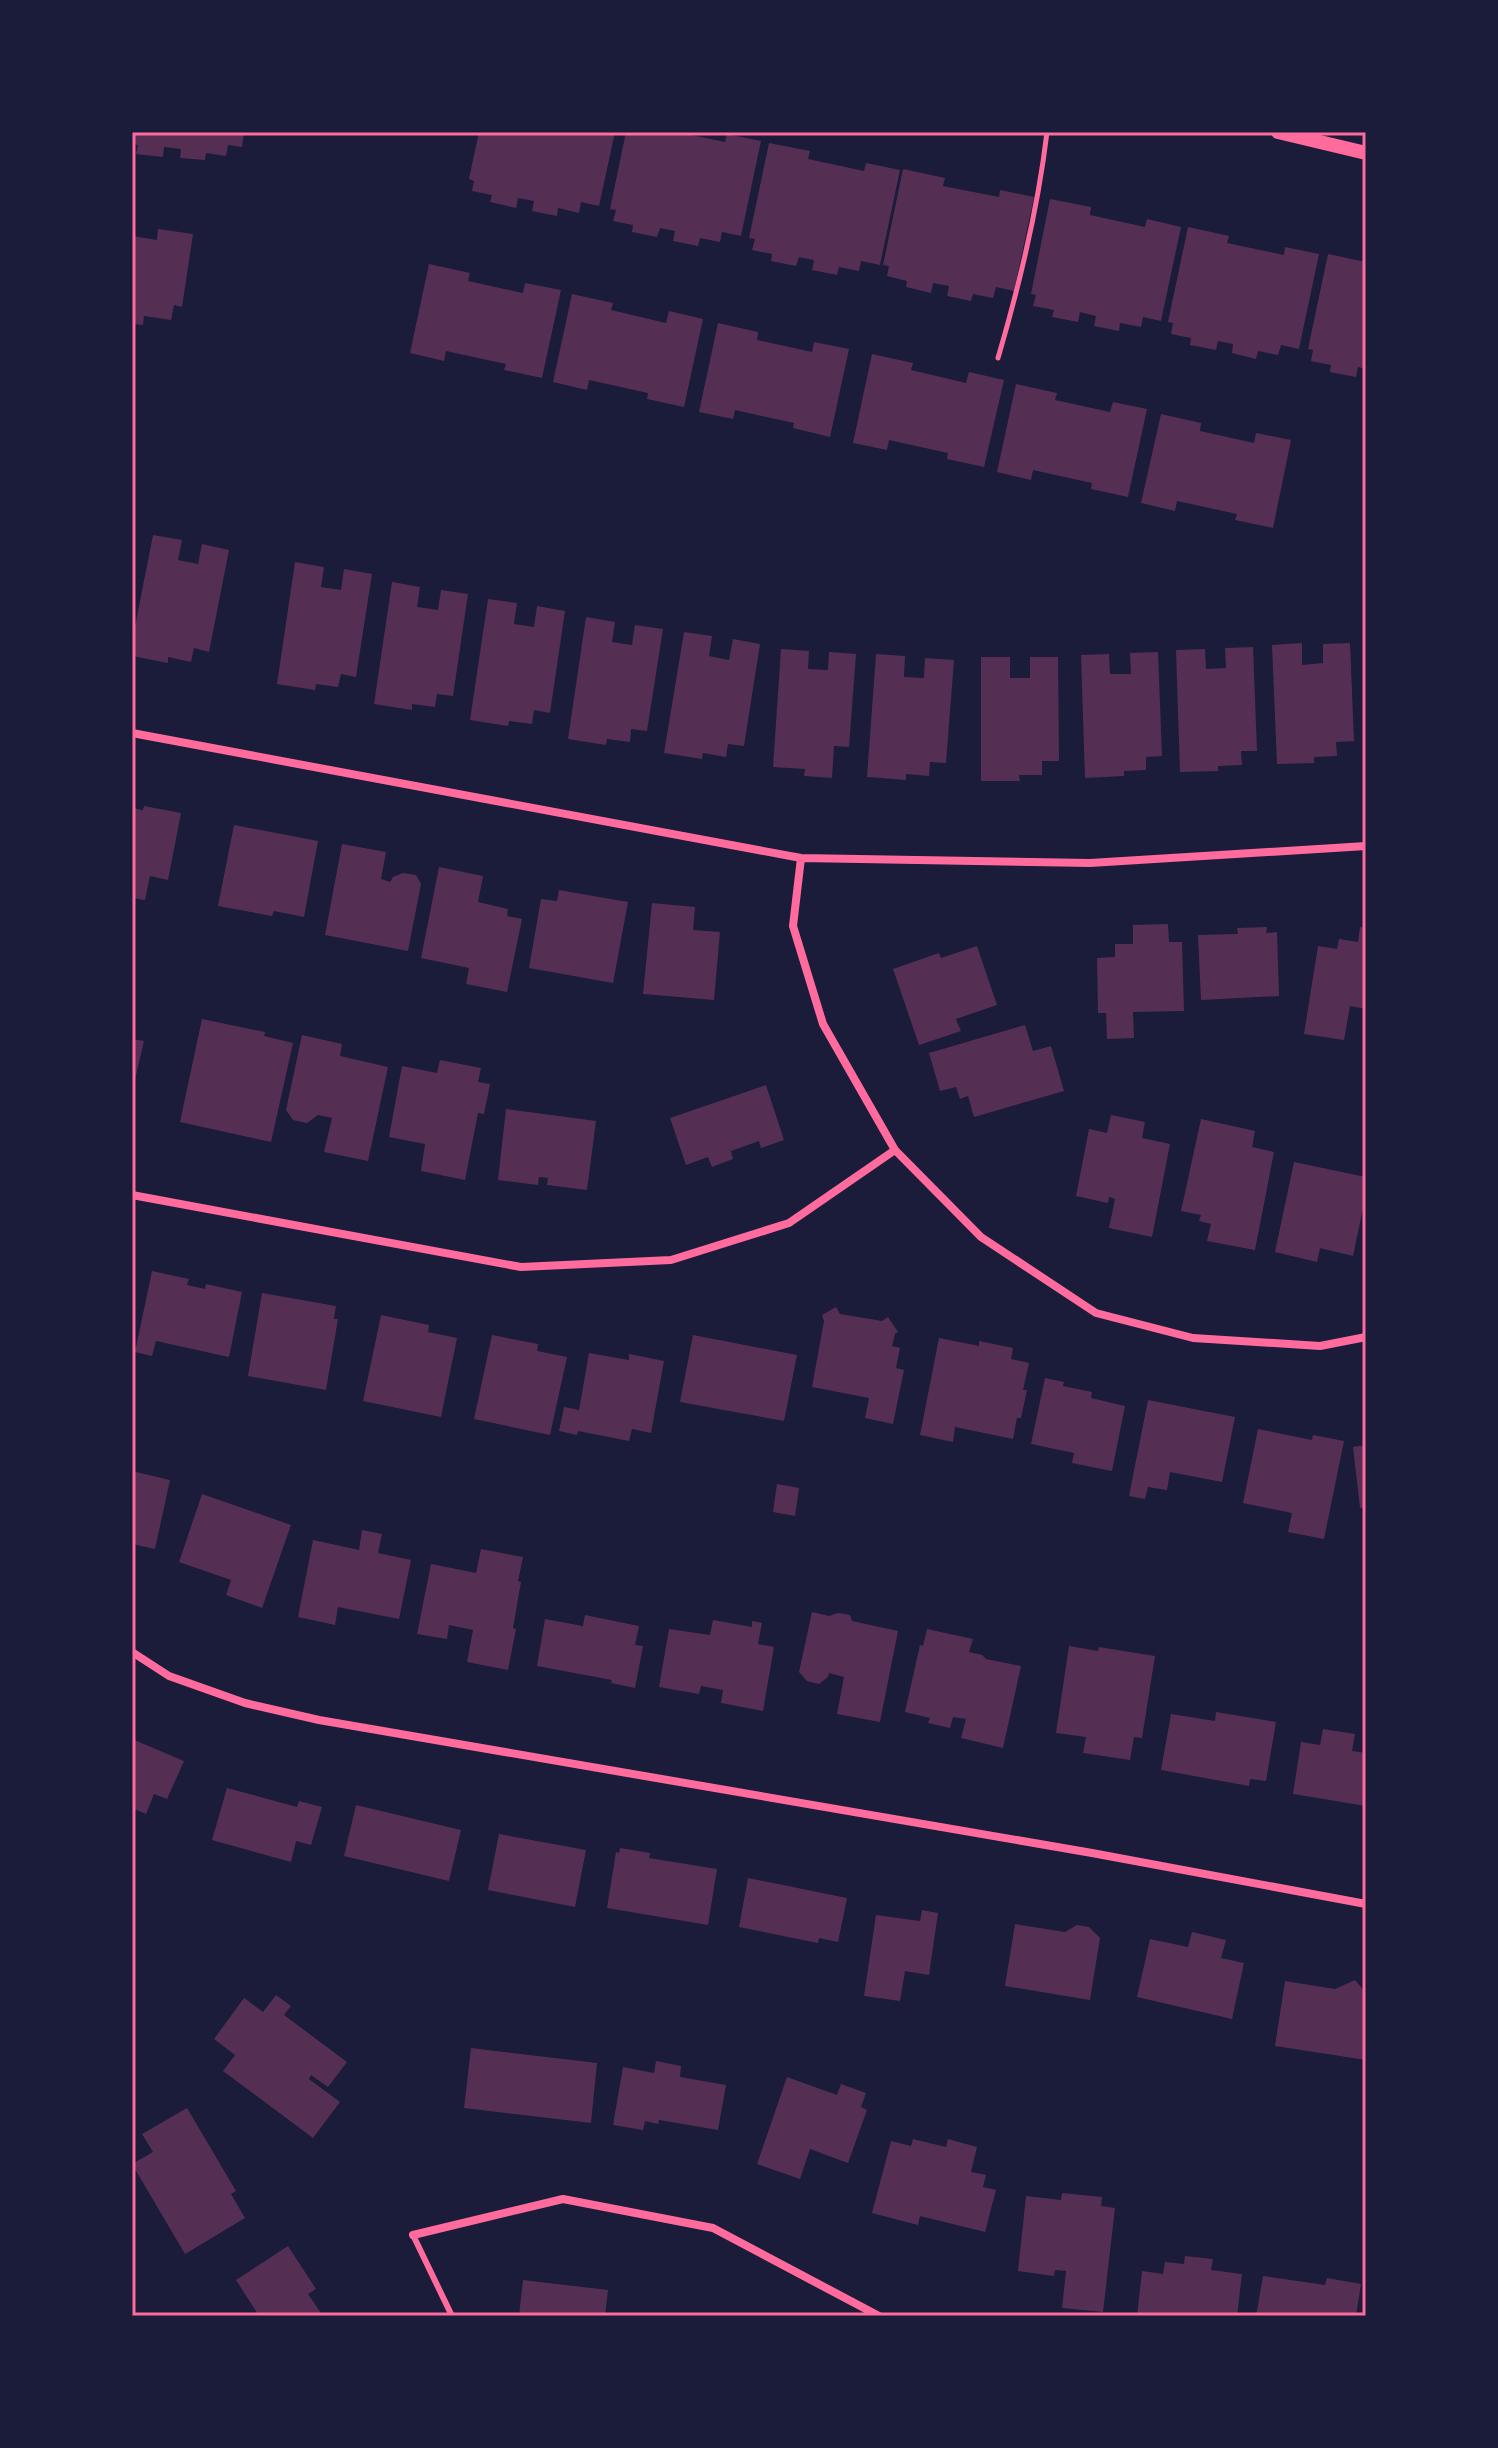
<svg xmlns="http://www.w3.org/2000/svg" width="1498" height="2448" font-family="'Golos Text',sans-serif">
  <style>
    .building { fill: #542f53 }
    .lines { fill: none; stroke-linecap: round; stroke-linejoin: round }
    .path { stroke: #ff6b9d; stroke-width: 5 }
    .service { stroke: #ff6b9d; stroke-width: 6 }
    .minor { stroke: #ff6b9d; stroke-width: 8 }
    .tertiary { stroke: #ff6b9d; stroke-width: 14 }
    .neatline { fill: none; stroke: #ff6b9d; stroke-width: 3 }
  </style>
  <rect width="100%" height="100%" fill="#1b1b3a"/>
  <path class="building" d="M 132,132 L 244,132 L 242,147 L 228,145 L 226,156 L 206,153 L 205,160 L 180,158 L 181,149 L 164,147 L 163,157 L 136,154 L 138,145 L 132,144 Z
    M 479,132 L 615,132 L 599,206 L 581,202 L 579,213 L 558,208 L 557,216 L 532,211 L 534,201 L 518,198 L 516,208 L 490,202 L 492,195 L 472,191 L 474,181 L 469,179 Z
    M 626,132 L 677,132 L 725,142 L 727,134 L 761,141 L 741,236 L 722,232 L 720,242 L 700,238 L 698,246 L 673,241 L 675,231 L 660,228 L 657,237 L 632,232 L 633,225 L 613,221 L 616,210 L 610,209 Z
    M 769,143 L 810,151 L 808,159 L 864,171 L 866,163 L 900,170 L 880,265 L 861,261 L 859,271 L 839,267 L 837,275 L 812,270 L 814,260 L 799,257 L 796,266 L 771,261 L 772,254 L 752,250 L 755,239 L 749,238 Z
    M 903,169 L 945,178 L 943,186 L 999,197 L 1000,190 L 1034,197 L 1014,291 L 996,287 L 993,298 L 973,294 L 971,301 L 947,296 L 949,286 L 933,283 L 931,293 L 906,287 L 907,281 L 887,276 L 889,266 L 883,265 Z
    M 1050,199 L 1091,207 L 1090,215 L 1145,227 L 1147,219 L 1181,227 L 1161,321 L 1143,317 L 1141,327 L 1120,323 L 1119,331 L 1094,326 L 1096,316 L 1080,312 L 1078,322 L 1052,317 L 1054,310 L 1033,306 L 1036,295 L 1031,294 Z
    M 1188,227 L 1229,236 L 1227,243 L 1284,255 L 1285,247 L 1319,254 L 1299,349 L 1281,345 L 1278,355 L 1258,351 L 1256,359 L 1232,353 L 1233,344 L 1218,341 L 1216,350 L 1190,345 L 1191,338 L 1171,334 L 1173,323 L 1168,322 Z
    M 158,229 L 193,234 L 182,307 L 174,305 L 171,320 L 144,316 L 143,325 L 132,324 L 132,236 L 157,240 Z
    M 1328,254 L 1366,262 L 1366,369 L 1358,367 L 1356,377 L 1330,372 L 1331,365 L 1311,361 L 1313,350 L 1308,349 Z
    M 429,264 L 470,273 L 468,281 L 523,293 L 525,283 L 561,290 L 542,378 L 504,370 L 506,364 L 446,351 L 444,361 L 410,353 Z
    M 572,294 L 613,303 L 611,310 L 666,323 L 669,311 L 703,319 L 684,407 L 647,399 L 648,393 L 589,380 L 587,390 L 553,382 Z
    M 718,323 L 758,332 L 757,340 L 812,352 L 814,342 L 849,349 L 830,437 L 793,428 L 794,423 L 735,410 L 733,419 L 699,412 Z
    M 872,354 L 913,363 L 911,370 L 966,383 L 969,372 L 1004,380 L 984,467 L 947,459 L 948,453 L 889,440 L 887,450 L 853,443 Z
    M 1016,384 L 1057,393 L 1055,400 L 1110,412 L 1113,402 L 1147,409 L 1128,497 L 1091,489 L 1092,483 L 1033,470 L 1031,480 L 997,472 Z
    M 1161,414 L 1201,423 L 1200,431 L 1254,443 L 1256,433 L 1291,440 L 1273,528 L 1235,520 L 1237,514 L 1177,501 L 1175,511 L 1141,503 Z
    M 153,535 L 182,540 L 178,560 L 198,564 L 202,544 L 229,550 L 209,652 L 194,648 L 191,662 L 168,657 L 168,663 L 132,656 L 132,642 Z
    M 295,562 L 324,567 L 321,587 L 341,590 L 344,569 L 372,574 L 356,677 L 341,674 L 338,687 L 316,684 L 315,690 L 277,684 Z
    M 392,582 L 420,587 L 417,607 L 438,610 L 441,590 L 468,594 L 453,696 L 437,694 L 435,707 L 412,704 L 412,710 L 374,704 Z
    M 488,599 L 517,603 L 514,624 L 534,627 L 537,606 L 565,611 L 550,713 L 534,710 L 532,724 L 509,721 L 508,726 L 470,720 Z
    M 586,617 L 615,622 L 612,642 L 632,645 L 635,625 L 663,629 L 647,731 L 631,729 L 630,742 L 607,739 L 606,745 L 568,739 Z
    M 684,632 L 712,636 L 709,656 L 729,660 L 733,639 L 760,644 L 744,746 L 728,744 L 726,757 L 703,753 L 702,759 L 664,753 Z
    M 1302,643 L 1302,665 L 1323,663 L 1323,644 L 1350,643 L 1354,741 L 1336,742 L 1337,756 L 1314,757 L 1314,763 L 1277,764 L 1272,645 Z
    M 1253,647 L 1257,751 L 1241,751 L 1242,765 L 1218,766 L 1218,771 L 1180,772 L 1176,650 L 1205,649 L 1206,669 L 1226,668 L 1225,648 Z
    M 781,649 L 809,651 L 808,669 L 828,670 L 829,652 L 856,654 L 849,747 L 834,746 L 832,778 L 804,776 L 805,769 L 773,767 Z
    M 1158,652 L 1162,756 L 1146,757 L 1146,770 L 1124,771 L 1124,776 L 1085,778 L 1081,655 L 1109,654 L 1110,674 L 1131,674 L 1130,653 Z
    M 876,654 L 905,656 L 904,677 L 924,678 L 925,658 L 954,660 L 946,763 L 930,762 L 929,776 L 906,774 L 906,780 L 867,777 Z
    M 981,657 L 1010,657 L 1010,678 L 1030,678 L 1030,657 L 1058,657 L 1059,761 L 1042,761 L 1042,775 L 1019,775 L 1020,781 L 981,781 Z
    M 144,806 L 181,813 L 168,880 L 150,876 L 145,900 L 132,898 L 132,808 L 143,810 Z
    M 234,825 L 318,841 L 304,917 L 274,911 L 272,916 L 218,906 Z
    M 342,844 L 386,852 L 381,879 L 390,882 L 393,877 L 403,873 L 416,875 L 421,884 L 408,951 L 325,935 Z
    M 439,867 L 483,876 L 478,902 L 508,909 L 507,916 L 522,919 L 507,992 L 466,984 L 469,968 L 421,958 Z
    M 559,890 L 628,902 L 613,983 L 529,968 L 541,899 L 557,901 Z
    M 652,903 L 695,907 L 693,930 L 720,932 L 714,1000 L 643,994 Z
    M 1168,924 L 1169,942 L 1182,942 L 1184,1011 L 1133,1012 L 1134,1038 L 1107,1039 L 1106,1013 L 1098,1013 L 1097,958 L 1115,957 L 1115,944 L 1133,944 L 1133,925 Z
    M 1267,927 L 1266,933 L 1277,932 L 1279,996 L 1201,1000 L 1198,935 L 1238,934 L 1237,928 Z
    M 1360,927 L 1366,928 L 1366,1009 L 1350,1006 L 1344,1040 L 1304,1034 L 1318,946 L 1337,949 L 1339,939 L 1358,942 Z
    M 977,946 L 997,1005 L 956,1019 L 961,1031 L 919,1045 L 893,969 L 939,953 L 941,958 Z
    M 202,1019 L 265,1032 L 264,1036 L 293,1043 L 271,1142 L 180,1122 Z
    M 1025,1025 L 1033,1051 L 1051,1046 L 1064,1091 L 974,1117 L 968,1096 L 960,1099 L 956,1087 L 940,1091 L 929,1053 Z
    M 302,1035 L 342,1044 L 340,1056 L 388,1067 L 368,1161 L 324,1152 L 332,1118 L 318,1115 L 307,1123 L 293,1120 L 286,1110 Z
    M 132,1039 L 144,1041 L 133,1088 L 132,1087 Z
    M 440,1060 L 481,1068 L 478,1082 L 490,1084 L 484,1114 L 478,1113 L 465,1180 L 421,1171 L 425,1144 L 389,1137 L 402,1066 L 437,1073 Z
    M 766,1085 L 784,1140 L 761,1148 L 759,1141 L 731,1151 L 733,1159 L 712,1167 L 708,1157 L 686,1165 L 670,1118 Z
    M 506,1109 L 596,1121 L 587,1190 L 547,1185 L 548,1178 L 539,1177 L 538,1185 L 498,1180 Z
    M 1111,1115 L 1145,1122 L 1142,1138 L 1170,1144 L 1152,1237 L 1109,1228 L 1115,1199 L 1109,1197 L 1108,1203 L 1076,1196 L 1089,1129 L 1107,1133 Z
    M 1201,1119 L 1255,1131 L 1252,1147 L 1274,1152 L 1255,1250 L 1207,1241 L 1211,1224 L 1199,1221 L 1201,1215 L 1181,1211 Z
    M 1294,1162 L 1366,1177 L 1366,1194 L 1353,1256 L 1320,1248 L 1317,1262 L 1275,1252 Z
    M 152,1271 L 189,1279 L 187,1285 L 205,1289 L 206,1284 L 242,1292 L 229,1357 L 156,1341 L 152,1356 L 135,1352 Z
    M 262,1293 L 336,1306 L 334,1319 L 338,1319 L 326,1390 L 248,1376 Z
    M 836,1307 L 840,1314 L 882,1321 L 888,1317 L 898,1332 L 895,1334 L 892,1346 L 900,1348 L 896,1368 L 904,1370 L 893,1424 L 865,1418 L 869,1398 L 812,1387 L 824,1321 L 822,1315 Z
    M 381,1315 L 429,1325 L 428,1332 L 457,1338 L 441,1417 L 363,1401 Z
    M 492,1335 L 538,1344 L 537,1351 L 567,1357 L 550,1435 L 474,1419 Z
    M 693,1335 L 797,1355 L 784,1421 L 680,1402 Z
    M 939,1338 L 979,1346 L 979,1341 L 1013,1348 L 1011,1359 L 1029,1363 L 1023,1390 L 1027,1390 L 1021,1418 L 1017,1418 L 1013,1439 L 955,1427 L 953,1442 L 920,1435 Z
    M 589,1353 L 629,1360 L 629,1354 L 664,1361 L 651,1433 L 632,1429 L 629,1441 L 578,1431 L 577,1435 L 559,1431 L 564,1407 L 579,1410 Z
    M 1045,1378 L 1064,1382 L 1063,1386 L 1092,1392 L 1091,1398 L 1125,1406 L 1112,1471 L 1072,1463 L 1074,1453 L 1031,1444 Z
    M 1148,1400 L 1235,1417 L 1222,1482 L 1170,1472 L 1167,1490 L 1148,1487 L 1145,1499 L 1129,1496 Z
    M 1258,1429 L 1312,1440 L 1313,1435 L 1344,1441 L 1324,1539 L 1288,1532 L 1292,1513 L 1243,1503 Z
    M 1366,1445 L 1366,1507 L 1360,1508 L 1353,1447 Z
    M 132,1471 L 170,1480 L 155,1549 L 132,1544 Z
    M 777,1484 L 799,1488 L 795,1516 L 773,1512 Z
    M 202,1494 L 291,1525 L 262,1608 L 226,1595 L 231,1580 L 179,1562 Z
    M 362,1530 L 382,1534 L 378,1553 L 411,1560 L 399,1619 L 338,1607 L 335,1625 L 298,1617 L 313,1540 L 359,1550 Z
    M 481,1549 L 523,1557 L 518,1581 L 521,1582 L 513,1628 L 516,1629 L 508,1670 L 467,1662 L 473,1630 L 449,1625 L 447,1639 L 417,1634 L 431,1564 L 476,1573 Z
    M 812,1612 L 829,1616 L 838,1613 L 850,1615 L 852,1621 L 898,1631 L 880,1722 L 837,1714 L 844,1677 L 829,1673 L 828,1677 L 819,1684 L 807,1681 L 799,1672 Z
    M 585,1615 L 639,1626 L 635,1645 L 643,1646 L 635,1688 L 611,1683 L 612,1680 L 537,1666 L 545,1619 L 583,1626 Z
    M 713,1620 L 752,1627 L 752,1621 L 762,1623 L 758,1644 L 774,1647 L 763,1711 L 721,1703 L 723,1690 L 701,1686 L 699,1694 L 659,1687 L 669,1629 L 710,1635 Z
    M 927,1629 L 973,1639 L 969,1652 L 982,1655 L 986,1659 L 1021,1666 L 1003,1748 L 961,1738 L 966,1719 L 953,1717 L 950,1728 L 928,1723 L 930,1718 L 905,1712 L 920,1645 L 923,1646 Z
    M 1069,1646 L 1098,1651 L 1099,1647 L 1155,1656 L 1142,1738 L 1134,1737 L 1130,1760 L 1083,1753 L 1086,1737 L 1056,1733 Z
    M 1216,1712 L 1276,1722 L 1266,1781 L 1250,1779 L 1249,1786 L 1161,1770 L 1171,1714 L 1215,1721 Z
    M 1323,1729 L 1355,1734 L 1352,1751 L 1366,1753 L 1366,1806 L 1293,1794 L 1301,1742 L 1320,1745 Z
    M 132,1739 L 184,1761 L 167,1799 L 154,1794 L 146,1814 L 132,1808 Z
    M 227,1788 L 297,1807 L 299,1801 L 322,1807 L 311,1845 L 296,1841 L 291,1862 L 212,1840 Z
    M 356,1805 L 461,1830 L 449,1881 L 344,1856 Z
    M 499,1834 L 586,1850 L 575,1907 L 488,1890 Z
    M 620,1848 L 650,1853 L 649,1858 L 717,1869 L 708,1925 L 607,1908 L 616,1852 L 619,1853 Z
    M 748,1878 L 847,1898 L 838,1942 L 819,1938 L 818,1943 L 739,1927 Z
    M 922,1910 L 938,1913 L 929,1975 L 905,1971 L 900,2001 L 864,1996 L 876,1915 L 920,1921 Z
    M 1015,1924 L 1065,1932 L 1077,1925 L 1089,1927 L 1100,1938 L 1090,2000 L 1005,1986 Z
    M 1192,1932 L 1226,1940 L 1221,1958 L 1244,1963 L 1232,2019 L 1137,1997 L 1150,1939 L 1188,1947 Z
    M 1355,1980 L 1366,1993 L 1366,2060 L 1275,2046 L 1285,1981 L 1335,1989 Z
    M 276,1995 L 291,2006 L 284,2015 L 347,2062 L 328,2087 L 311,2075 L 309,2079 L 340,2102 L 313,2138 L 223,2071 L 235,2055 L 214,2039 L 244,1998 L 263,2012 Z
    M 471,2048 L 597,2063 L 591,2123 L 464,2108 Z
    M 656,2061 L 681,2066 L 680,2077 L 726,2085 L 718,2130 L 659,2120 L 658,2124 L 645,2121 L 643,2130 L 613,2125 L 623,2067 L 654,2073 Z
    M 787,2077 L 837,2095 L 841,2084 L 866,2093 L 861,2107 L 867,2110 L 848,2163 L 810,2149 L 800,2179 L 757,2164 Z
    M 187,2108 L 236,2191 L 231,2194 L 245,2218 L 185,2254 L 132,2164 L 153,2152 L 142,2134 Z
    M 913,2139 L 946,2147 L 948,2139 L 977,2147 L 971,2172 L 986,2175 L 983,2187 L 996,2190 L 985,2232 L 920,2216 L 918,2225 L 872,2213 L 891,2141 L 911,2146 Z
    M 1062,2193 L 1102,2197 L 1101,2206 L 1115,2208 L 1103,2312 L 1062,2308 L 1066,2271 L 1055,2270 L 1054,2276 L 1018,2271 L 1026,2196 L 1061,2200 Z
    M 288,2246 L 316,2289 L 308,2294 L 323,2316 L 259,2316 L 236,2280 Z
    M 1185,2256 L 1213,2259 L 1211,2270 L 1242,2274 L 1237,2316 L 1137,2316 L 1142,2271 L 1163,2274 L 1165,2262 L 1184,2264 Z
    M 1263,2276 L 1325,2285 L 1327,2278 L 1361,2284 L 1356,2316 L 1256,2316 Z
    M 523,2280 L 608,2290 L 605,2316 L 519,2316 Z"/>
  <g class="lines">
    <path class="path" d="M 998,358 C 1020,283 1038,209 1047,132"/>
    <path class="service" d="M 413,2235 L 452,2316"/>
    <path class="minor" d="M 132,733 L 801,858 L 1090,863 L 1366,846
      M 801,858 L 793,926 L 823,1024 L 895,1150 L 981,1237 L 1096,1313 L 1193,1338 L 1320,1346 L 1366,1337
      M 132,1195 L 521,1267 L 671,1260 L 789,1223 L 895,1150
      M 132,1652 L 169,1676 L 245,1703 L 319,1720 L 1092,1853 L 1366,1904
      M 413,2235 L 563,2199 L 713,2228 L 879,2316"/>
    <path class="tertiary" d="M 1278,132 L 1366,153"/>
  </g>
  <rect width="1498" height="2448" fill="none" stroke="#1b1b3a" stroke-width="268"/>
  <rect x="134" y="134" width="1230" height="2180" class="neatline"/>
</svg>
